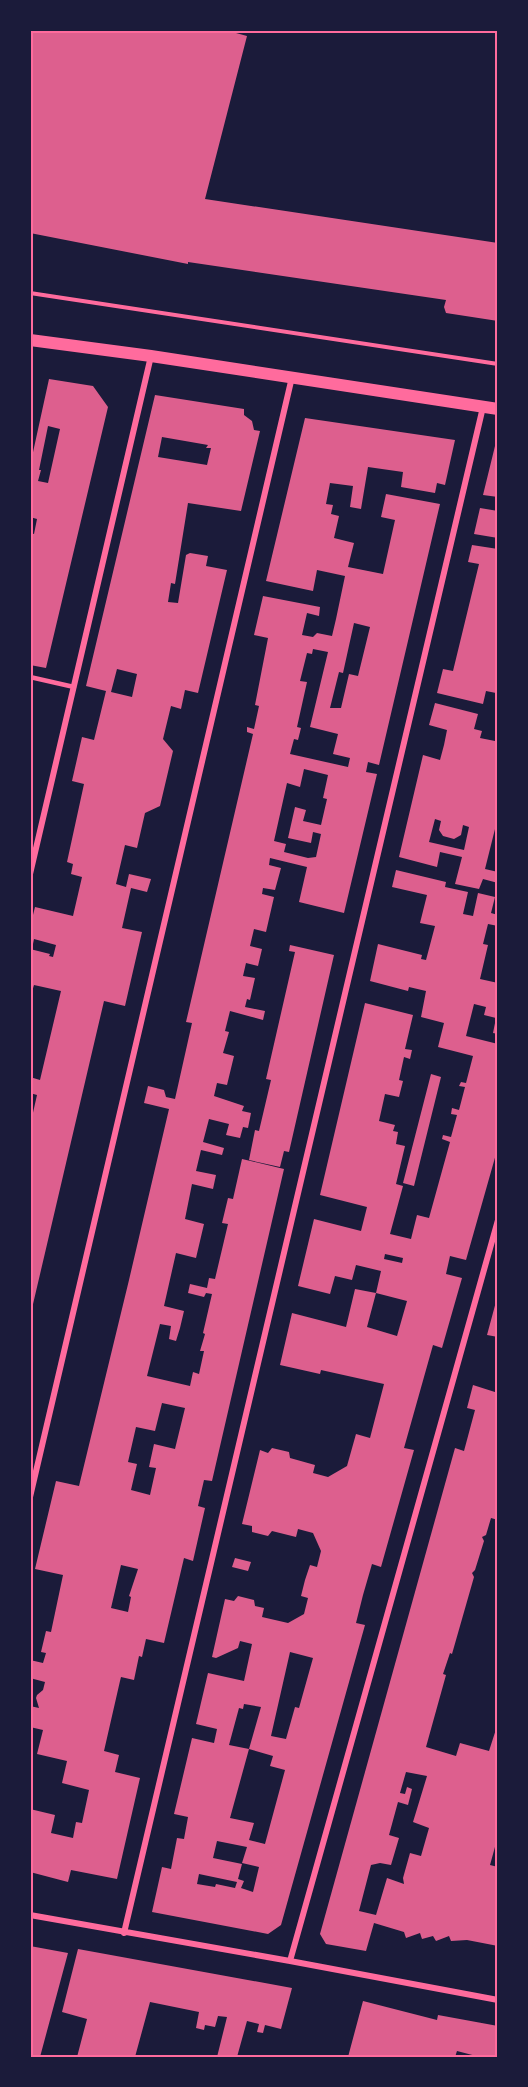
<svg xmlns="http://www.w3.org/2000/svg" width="528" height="2087" font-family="Helvetica,sans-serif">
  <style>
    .building { fill: #dd5f8e; fill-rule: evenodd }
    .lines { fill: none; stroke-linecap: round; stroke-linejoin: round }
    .path { stroke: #ff6b9d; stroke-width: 4 }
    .service { stroke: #ff6b9d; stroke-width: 4.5 }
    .minor { stroke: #ff6b9d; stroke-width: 6 }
    .secondary { stroke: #ff6b9d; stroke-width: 12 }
    .neatline { fill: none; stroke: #ff6b9d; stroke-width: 2 }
  </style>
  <rect width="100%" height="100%" fill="#1b1b3a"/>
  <path class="building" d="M 30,30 L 225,30 L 247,36 L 205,199 L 498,243 L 498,321 L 446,313 L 444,307 L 446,300 L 188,262 L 188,264 L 30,233 Z
    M 49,379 L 93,386 L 108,407 L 46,668 L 30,665 L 30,533 L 34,534 L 37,519 L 30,517 L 30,466 ZM 48,426 L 60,429 L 48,483 L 38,481 L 41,470 L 39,470 Z
    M 155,395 L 244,409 L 244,415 L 252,421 L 254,430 L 260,431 L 241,511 L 188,503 L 175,584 L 171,583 L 168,602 L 178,603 L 186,555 L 190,553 L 208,556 L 206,566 L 227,570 L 198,693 L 185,690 L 181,709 L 171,706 L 163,739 L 173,751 L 160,806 L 145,813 L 137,848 L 125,845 L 116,884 L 126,887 L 129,874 L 151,879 L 147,892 L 131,888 L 122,928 L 142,932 L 125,1006 L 104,1001 L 30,1317 L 30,1126 L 37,1095 L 30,1093 L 30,1077 L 40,1080 L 61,991 L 34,985 L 30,998 L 30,949 L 50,954 L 49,956 L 53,957 L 56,945 L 34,939 L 33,944 L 30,943 L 30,927 L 35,907 L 73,916 L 82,877 L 71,874 L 73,864 L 67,862 L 84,784 L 72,781 L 82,737 L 94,740 L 106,691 L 86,686 ZM 162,437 L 208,445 L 206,448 L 211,448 L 207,465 L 158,457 ZM 117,669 L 137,674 L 132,697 L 111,692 Z
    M 305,418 L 455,440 L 445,485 L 437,483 L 435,493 L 401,487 L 403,472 L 368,467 L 361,509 L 350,507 L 353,486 L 330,483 L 326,504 L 333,505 L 331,514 L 339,516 L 334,538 L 354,543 L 348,567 L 383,574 L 395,520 L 381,517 L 386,494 L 440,504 L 379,765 L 368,762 L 366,772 L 377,774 L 344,913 L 299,902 L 307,867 L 270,858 L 269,865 L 281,868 L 275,890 L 263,888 L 262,894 L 274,897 L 266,932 L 254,929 L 250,946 L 262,949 L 258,966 L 246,963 L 243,976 L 255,978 L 250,1000 L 247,999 L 245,1007 L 265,1011 L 263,1020 L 230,1011 L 225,1031 L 229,1032 L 223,1053 L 234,1056 L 227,1085 L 217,1083 L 214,1096 L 244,1106 L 242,1111 L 251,1113 L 248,1128 L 243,1127 L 240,1138 L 226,1135 L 229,1124 L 209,1119 L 203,1142 L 224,1148 L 222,1155 L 201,1150 L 196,1171 L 216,1175 L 213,1189 L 192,1184 L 185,1219 L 204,1224 L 196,1258 L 176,1253 L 164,1306 L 184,1311 L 180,1328 L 176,1341 L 169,1339 L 171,1326 L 160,1324 L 147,1376 L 190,1386 L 193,1372 L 199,1374 L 204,1351 L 200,1351 L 205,1334 L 203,1333 L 212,1294 L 206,1293 L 204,1297 L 188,1293 L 190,1284 L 207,1288 L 209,1278 L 215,1279 L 228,1224 L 222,1223 L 228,1198 L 233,1199 L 242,1159 L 284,1169 L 212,1481 L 204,1480 L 198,1506 L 205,1508 L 193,1561 L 184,1558 L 164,1643 L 146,1639 L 142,1657 L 139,1656 L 134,1680 L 121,1677 L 120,1681 L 104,1751 L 119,1755 L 115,1772 L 140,1778 L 117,1879 L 71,1870 L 68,1882 L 30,1872 L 30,1809 L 55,1815 L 51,1833 L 73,1838 L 76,1822 L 82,1823 L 89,1790 L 62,1783 L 67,1761 L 37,1754 L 43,1730 L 30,1727 L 30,1706 L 39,1708 L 36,1698 L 37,1695 L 43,1690 L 45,1682 L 30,1678 L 30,1660 L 43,1663 L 46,1653 L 41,1652 L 46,1631 L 51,1632 L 63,1575 L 35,1569 L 56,1481 L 79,1486 L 129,1280 L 169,1109 L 144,1103 L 148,1086 L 164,1090 L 166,1097 L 175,1099 L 192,1023 L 186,1022 L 190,1005 L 253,734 L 247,732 L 247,727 L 254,729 L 259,706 L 255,705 L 268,638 L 254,635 L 263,596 L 320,607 L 319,616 L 307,613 L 302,635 L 313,637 L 317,633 L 332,636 L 336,619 L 345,576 L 317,570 L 313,591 L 266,581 ZM 354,623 L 370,627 L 358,676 L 349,674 L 341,708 L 330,708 L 339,672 L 343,673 ZM 313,649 L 328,652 L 310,727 L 338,734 L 333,754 L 350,758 L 348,767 L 290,754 L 294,739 L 298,740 L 301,728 L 297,727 L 307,682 L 300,681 L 307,653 L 312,654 ZM 304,769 L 328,775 L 323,798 L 327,799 L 321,825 L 303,821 L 306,810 L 295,807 L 288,838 L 311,843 L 313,832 L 321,834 L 316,857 L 308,858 L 284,852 L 286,844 L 274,841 L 287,783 L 300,787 ZM 162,1403 L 185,1408 L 175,1449 L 154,1444 L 149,1467 L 156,1468 L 150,1495 L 131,1490 L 137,1464 L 128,1462 L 136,1427 L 155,1431 ZM 121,1565 L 138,1569 L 129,1596 L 131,1597 L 128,1612 L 111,1608 Z
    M 495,446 L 498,447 L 498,497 L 483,495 Z
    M 480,508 L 498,511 L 498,538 L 474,534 Z
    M 472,545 L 498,549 L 498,687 L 496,693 L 486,691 L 483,704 L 437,693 L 443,669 L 453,671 L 479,564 L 468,562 Z
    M 435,703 L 478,714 L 474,729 L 482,731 L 480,738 L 495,741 L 498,731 L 498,817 L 485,869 L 498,872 L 498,883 L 483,879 L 479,889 L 455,884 L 462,857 L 440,852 L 437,867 L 399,857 L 423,755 L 440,760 L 444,745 L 447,730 L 429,725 ZM 435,819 L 441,821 L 439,830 L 443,836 L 454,839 L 461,835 L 463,825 L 469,827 L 464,850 L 429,842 Z
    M 396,870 L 446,882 L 445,887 L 468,892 L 463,914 L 473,916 L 478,893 L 495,897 L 491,913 L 498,915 L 498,926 L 488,924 L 483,944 L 488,945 L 480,979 L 498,983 L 498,1034 L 493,1033 L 496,1018 L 484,1015 L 486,1007 L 474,1004 L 466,1036 L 498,1044 L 498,1147 L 466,1260 L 450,1256 L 446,1274 L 462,1278 L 442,1348 L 433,1345 L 404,1448 L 414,1450 L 381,1567 L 372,1564 L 363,1595 L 356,1623 L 365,1625 L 281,1925 L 268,1934 L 152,1912 L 162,1867 L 171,1869 L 177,1838 L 184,1839 L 188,1817 L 174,1814 L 192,1738 L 214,1743 L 217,1729 L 196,1724 L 208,1673 L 244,1681 L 252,1644 L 240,1641 L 238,1648 L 216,1658 L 212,1657 L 225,1599 L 234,1601 L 238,1596 L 254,1600 L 255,1606 L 264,1608 L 262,1617 L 288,1623 L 304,1614 L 308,1598 L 301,1596 L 305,1580 L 310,1565 L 317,1567 L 321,1551 L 313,1533 L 298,1529 L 296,1537 L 272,1531 L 268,1536 L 252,1532 L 252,1526 L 242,1524 L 260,1450 L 268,1453 L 272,1448 L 289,1452 L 290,1458 L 315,1465 L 313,1473 L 328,1477 L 347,1466 L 356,1434 L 370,1438 L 384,1384 L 321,1370 L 320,1374 L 280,1365 L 292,1313 L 346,1327 L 355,1289 L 376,1293 L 367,1327 L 397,1336 L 407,1301 L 376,1293 L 381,1271 L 356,1265 L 352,1280 L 335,1276 L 330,1294 L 298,1286 L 314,1219 L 361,1231 L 367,1207 L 320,1195 L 365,1003 L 413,1015 L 405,1049 L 412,1050 L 410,1059 L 404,1057 L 399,1080 L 403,1081 L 399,1097 L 385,1094 L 379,1121 L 395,1125 L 393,1131 L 398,1132 L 396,1144 L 405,1146 L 396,1184 L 403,1186 L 390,1234 L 411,1239 L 417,1215 L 429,1218 L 450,1142 L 442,1139 L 443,1135 L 451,1137 L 457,1115 L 451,1114 L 452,1108 L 459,1110 L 465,1087 L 459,1086 L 461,1082 L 466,1083 L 473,1056 L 438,1047 L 444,1023 L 421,1017 L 426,991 L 409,987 L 408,991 L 370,981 L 378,944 L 422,955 L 421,959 L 426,960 L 435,926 L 420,923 L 427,895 L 392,887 ZM 385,1254 L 403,1258 L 402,1263 L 384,1259 ZM 290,1652 L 313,1658 L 299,1708 L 295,1707 L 286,1739 L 271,1736 ZM 244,1704 L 261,1707 L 249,1749 L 273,1756 L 270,1766 L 285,1770 L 265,1844 L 249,1840 L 254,1823 L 230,1818 L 249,1749 L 229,1745 L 239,1708 L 243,1709 ZM 217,1841 L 247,1847 L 242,1863 L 259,1867 L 253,1892 L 241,1888 L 244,1881 L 238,1879 L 242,1864 L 213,1858 ZM 199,1874 L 237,1882 L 235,1888 L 216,1884 L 215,1887 L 197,1884 Z
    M 290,945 L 334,955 L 289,1152 L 284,1151 L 280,1167 L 249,1160 L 255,1130 L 259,1131 L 271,1080 L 266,1079 L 295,952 L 289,951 Z
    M 431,1074 L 441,1077 L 414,1186 L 403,1183 Z
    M 497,1298 L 498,1298 L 498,1337 L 487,1335 Z
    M 473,1385 L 498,1393 L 498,1520 L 491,1518 L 486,1535 L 482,1537 L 484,1541 L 475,1570 L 472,1573 L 474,1577 L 452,1654 L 450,1653 L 443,1674 L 446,1675 L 426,1747 L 456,1756 L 460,1743 L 489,1751 L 498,1723 L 498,1836 L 490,1865 L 498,1867 L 498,1946 L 467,1940 L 451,1941 L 449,1936 L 436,1941 L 433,1936 L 422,1939 L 420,1933 L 406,1938 L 404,1932 L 374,1923 L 366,1951 L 326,1944 L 320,1934 L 455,1448 L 464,1451 L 475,1410 L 467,1408 ZM 406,1772 L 427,1776 L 413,1822 L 429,1828 L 421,1856 L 410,1853 L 403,1878 L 404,1884 L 387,1878 L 376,1915 L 359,1911 L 371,1865 L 380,1863 L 391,1865 L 399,1838 L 389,1835 L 398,1802 L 408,1805 L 412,1789 L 407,1787 L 405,1794 L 400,1793 Z
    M 235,1558 L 251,1562 L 248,1571 L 232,1567 Z
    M 30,1946 L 68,1953 L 40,2057 L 30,2057 Z
    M 78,1949 L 292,1988 L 281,2029 L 265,2025 L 263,2033 L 257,2032 L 259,2024 L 247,2021 L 237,2057 L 217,2057 L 227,2017 L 218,2016 L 215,2027 L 205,2025 L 204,2030 L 196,2028 L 199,2012 L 150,2002 L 135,2057 L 77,2057 L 87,2019 L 62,2012 Z
    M 363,2001 L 437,2020 L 438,2015 L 498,2026 L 498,2057 L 480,2057 L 457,2051 L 455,2057 L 348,2057 Z"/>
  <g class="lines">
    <path class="path" d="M 30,293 L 498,364"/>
    <path class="service" d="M 30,677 L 74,687"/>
    <path class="minor" d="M 30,874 L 151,356
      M 30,1497 L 292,377
      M 30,1915 L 290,1961 L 498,2000
      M 124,1933 L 483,407
      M 290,1961 L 498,1220"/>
    <path class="secondary" d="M 30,340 L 151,356 L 498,409"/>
  </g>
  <rect width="528" height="2087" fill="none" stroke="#1b1b3a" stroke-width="63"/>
  <rect x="32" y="32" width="464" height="2024" class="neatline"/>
</svg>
